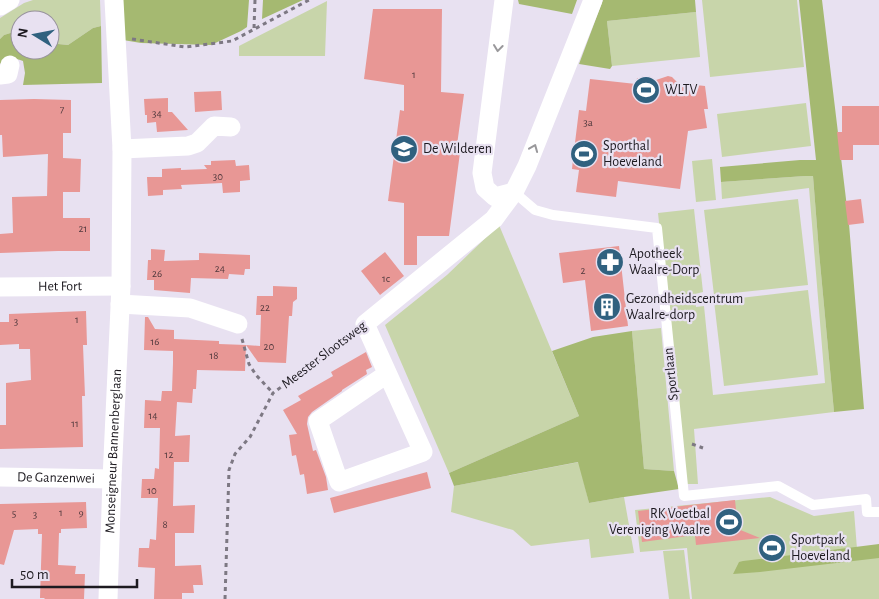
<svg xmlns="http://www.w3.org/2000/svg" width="879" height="599" font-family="'Alegreya Sans',sans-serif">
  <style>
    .green { fill: #c8d5aa }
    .forest { fill: #a5b971 }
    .building { fill: #e89795 }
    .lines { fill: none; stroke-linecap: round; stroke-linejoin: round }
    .path { stroke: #7d7883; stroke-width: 3; stroke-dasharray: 4 4; stroke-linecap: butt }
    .service { stroke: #fff; stroke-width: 10 }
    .minor { stroke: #fff; stroke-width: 19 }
    .oneway { stroke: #99989b }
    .labels { text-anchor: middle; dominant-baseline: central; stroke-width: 4.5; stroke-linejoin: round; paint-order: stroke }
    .number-label { font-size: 11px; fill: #50393d }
    .poi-label { font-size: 14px; fill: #1d1a20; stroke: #e8e1f1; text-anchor: start }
    .street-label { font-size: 14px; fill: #1d1a20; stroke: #e8e1f1 }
  </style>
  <rect width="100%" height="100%" fill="#e8e1f1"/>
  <path class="green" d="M 33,0 L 100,0 L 101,26 L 93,28 L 68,45 L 58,44 L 50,39 L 50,20 L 20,20 L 20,30 L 4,35 L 0,39 L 0,18 L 24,3 Z
    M 702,0 L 797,0 L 804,67 L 710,77 Z
    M 327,1 L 325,56 L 239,56 L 239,46 Z
    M 696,12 L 700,57 L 612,66 L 607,21 Z
    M 806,103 L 811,146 L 722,157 L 717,114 Z
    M 712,159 L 716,200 L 696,202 L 692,161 Z
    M 805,176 L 813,176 L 819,252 L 834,412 L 694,429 L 698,484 L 687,484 L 658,213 L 694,209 L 703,292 L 695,294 L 696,307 L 704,306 L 713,395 L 825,383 L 809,188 L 722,199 L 721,182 Z
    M 798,199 L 808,285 L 714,295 L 704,210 Z
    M 499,225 L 579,416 L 449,473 L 385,325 L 447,275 Z
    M 808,290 L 818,375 L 724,386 L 714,301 Z
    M 661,328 L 674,471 L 644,469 L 632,331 Z
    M 579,462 L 589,503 L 624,497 L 634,553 L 591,558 L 589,539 L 531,546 L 513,530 L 451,512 L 454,486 Z
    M 770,497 L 814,516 L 854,511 L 857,549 L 879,547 L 879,599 L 692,599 L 687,548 L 640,552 L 635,510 Z
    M 684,550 L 690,599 L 669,599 L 663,551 Z"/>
  <path class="forest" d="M 121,0 L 249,0 L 247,27 L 241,31 L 211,45 L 141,43 L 123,40 Z
    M 263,0 L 303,0 L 262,19 Z
    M 518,0 L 577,0 L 572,14 L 519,4 Z
    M 603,0 L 695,0 L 696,12 L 607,21 L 612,66 L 610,69 L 579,64 Z
    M 799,0 L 822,0 L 849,224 L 864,409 L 834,412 L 819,252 L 813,176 L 805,176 L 721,182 L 720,167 L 800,160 L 816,160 Z
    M 101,26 L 102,83 L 23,85 L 25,73 L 23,61 C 12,58 9,56 0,64 L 0,39 L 4,35 L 20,30 L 20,50 L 50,50 L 50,39 L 58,44 L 68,45 L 93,28 Z
    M 632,331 L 644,469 L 674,471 L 679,489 L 624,497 L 589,503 L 578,462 L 454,486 L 449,473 L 579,416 L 552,351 L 593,337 Z
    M 879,544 L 879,558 L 760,572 L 733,574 L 739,562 L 743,561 Z"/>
  <path class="building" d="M 373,9 L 442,9 L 441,92 L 464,94 L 457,145 L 461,145 L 449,236 L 417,236 L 417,265 L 404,265 L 404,203 L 388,201 L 400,110 L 404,111 L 404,85 L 364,79 Z
    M 668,76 L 672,77 L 678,83 L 705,86 L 708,109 L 704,109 L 707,128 L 688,131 L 680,189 L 618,181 L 616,197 L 576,192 L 579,170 L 572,169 L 573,159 L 579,110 L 586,111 L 590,79 L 636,84 L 637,78 L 656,80 Z
    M 221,91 L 222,110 L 195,112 L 194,92 Z
    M 168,98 L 168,112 L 172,112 L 188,130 L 157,132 L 156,122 L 147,123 L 147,115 L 145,115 L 144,99 Z
    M 34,99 L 71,100 L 71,133 L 63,133 L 63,158 L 81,159 L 80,192 L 63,192 L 63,218 L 90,218 L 90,251 L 58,251 L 0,253 L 0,234 L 13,233 L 12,197 L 47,196 L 48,154 L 3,157 L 2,135 L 0,135 L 0,100 Z
    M 842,106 L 879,106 L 879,145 L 853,145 L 853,160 L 840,160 L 837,132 L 842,132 Z
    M 235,160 L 236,166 L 249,165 L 250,180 L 240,181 L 240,192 L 223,193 L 222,183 L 181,185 L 182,189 L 163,190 L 163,195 L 148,196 L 147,177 L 162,177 L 162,169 L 181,168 L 181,170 L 207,169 L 204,165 L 211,165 L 211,161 Z
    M 861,199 L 864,223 L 848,225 L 845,201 Z
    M 619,246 L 628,326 L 591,331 L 585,280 L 563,283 L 559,253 Z
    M 151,249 L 165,250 L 164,261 L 199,260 L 199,253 L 250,255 L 250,269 L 245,269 L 244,275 L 229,274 L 228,279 L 191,278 L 190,293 L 154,290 L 154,280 L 147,280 L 148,260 L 151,260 Z
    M 385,252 L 404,276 L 380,295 L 361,271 Z
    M 273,286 L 297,287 L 297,299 L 293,302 L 292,316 L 289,316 L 286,363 L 258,362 L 246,345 L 260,346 L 261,315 L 256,315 L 257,296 L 273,296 Z
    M 86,311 L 87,345 L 83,345 L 85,396 L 82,396 L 83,447 L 0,449 L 0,425 L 6,425 L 6,383 L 31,380 L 30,349 L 19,349 L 19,344 L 0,345 L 0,322 L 9,322 L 9,314 Z
    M 145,317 L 148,317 L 155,329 L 174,330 L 174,339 L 219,341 L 219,344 L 246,345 L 245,371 L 197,370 L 196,389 L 193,389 L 192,403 L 177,402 L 175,436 L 190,435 L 189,462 L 174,462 L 173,506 L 195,505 L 194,533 L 175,533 L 175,566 L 201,565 L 203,585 L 193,585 L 194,593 L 182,593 L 182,599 L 154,599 L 155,568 L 138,567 L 139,548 L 149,548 L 150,539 L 156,540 L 158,498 L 141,498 L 142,479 L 154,479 L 155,468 L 159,469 L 160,428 L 144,428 L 145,400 L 161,401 L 162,391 L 172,391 L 173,363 L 173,351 L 144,350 Z
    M 366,352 L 372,367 L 366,370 L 367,374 L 342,390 L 342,391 L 312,412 L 308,417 L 307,424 L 313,451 L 316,450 L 326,477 L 328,490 L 307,494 L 304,474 L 300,475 L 296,455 L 292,456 L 289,435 L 297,434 L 283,410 L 301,400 L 298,396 L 333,376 L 331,372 Z
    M 427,472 L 431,488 L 334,513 L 330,498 Z
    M 735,500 L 738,529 L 760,538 L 696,545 L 695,535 L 642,542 L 638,511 Z
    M 86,502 L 87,528 L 61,529 L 61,533 L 59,533 L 58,565 L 76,566 L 75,574 L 85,574 L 84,599 L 45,599 L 44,598 L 40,598 L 42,534 L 38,534 L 38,529 L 14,530 L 4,565 L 0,564 L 0,504 Z"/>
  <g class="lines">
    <path class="path" d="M 254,28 L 255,0
      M 132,39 L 185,47 L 232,41 L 309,0
      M 242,339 L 249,364 L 256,375 L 273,393
      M 692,444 L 703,448
      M 225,599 L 229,470 L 235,454 L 250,437 L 273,393 L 353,334"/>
    <path class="service" d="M 514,192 L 535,210 L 553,215 L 657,228 L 684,496 L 778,486 L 813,505 L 866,499 L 867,512 L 879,512"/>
    <g class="minor">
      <path d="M 504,0 L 482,173 L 485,188 L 495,197 L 514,192"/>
      <path d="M 0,6 L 10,0"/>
      <path d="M 0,75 L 8,74 L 10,65"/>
      <path d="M 122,149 L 188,146 L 197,143 L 214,126 L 231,127"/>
      <path id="s1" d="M 0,287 L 121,286"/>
      <path d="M 120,304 L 190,308 L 238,324"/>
      <path d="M 387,374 L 318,421 L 339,482 L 423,452 L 365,324 L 494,219 L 514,192 L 527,166 L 593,0"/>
      <path id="s2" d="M 0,477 L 112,479"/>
      <path id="s3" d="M 108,599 L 112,479 L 121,286 L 122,149 L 114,0"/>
    </g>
  </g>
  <defs><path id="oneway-chevron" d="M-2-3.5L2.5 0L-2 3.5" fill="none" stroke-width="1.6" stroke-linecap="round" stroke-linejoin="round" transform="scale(1.25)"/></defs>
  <g class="oneway">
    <use href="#oneway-chevron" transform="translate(498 48) rotate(97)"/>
    <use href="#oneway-chevron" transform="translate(534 148) rotate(-68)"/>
  </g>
  <defs>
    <g id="stadium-disc" transform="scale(1.4375)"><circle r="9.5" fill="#30617f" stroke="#e8e1f1"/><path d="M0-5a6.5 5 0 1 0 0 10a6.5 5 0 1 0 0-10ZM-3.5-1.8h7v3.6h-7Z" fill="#fff"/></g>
    <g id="school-disc" transform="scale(1.4375)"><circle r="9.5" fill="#30617f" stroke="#e8e1f1"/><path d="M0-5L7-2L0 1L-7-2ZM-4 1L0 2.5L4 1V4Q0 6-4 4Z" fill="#fff"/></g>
    <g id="pharmacy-disc" transform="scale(1.4375)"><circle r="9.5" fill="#30617f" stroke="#e8e1f1"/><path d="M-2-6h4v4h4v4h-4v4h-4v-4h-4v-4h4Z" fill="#fff"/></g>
    <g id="building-disc" transform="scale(1.4375)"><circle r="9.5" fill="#30617f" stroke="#e8e1f1"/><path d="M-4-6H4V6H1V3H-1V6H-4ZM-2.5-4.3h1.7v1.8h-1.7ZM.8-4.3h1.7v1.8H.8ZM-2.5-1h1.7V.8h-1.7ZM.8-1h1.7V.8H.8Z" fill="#fff"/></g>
  </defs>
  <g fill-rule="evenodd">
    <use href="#stadium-disc" x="646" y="90"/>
    <use href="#school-disc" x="404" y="149"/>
    <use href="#stadium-disc" x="584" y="154"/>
    <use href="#pharmacy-disc" x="610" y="262"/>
    <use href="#building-disc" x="607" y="307"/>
    <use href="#stadium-disc" x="729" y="522"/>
    <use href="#stadium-disc" x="772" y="548"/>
  </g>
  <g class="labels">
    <g class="number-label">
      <text x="414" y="74">1</text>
      <text x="62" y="109">7</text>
      <text x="157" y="113">34</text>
      <text x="588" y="122">3a</text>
      <text x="218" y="176">30</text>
      <text x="83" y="228">21</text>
      <text x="220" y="268">24</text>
      <text x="583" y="270">2</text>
      <text x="157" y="273">26</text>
      <text x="386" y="278">1c</text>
      <text x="265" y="307">22</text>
      <text x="77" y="319">1</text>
      <text x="16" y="321">3</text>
      <text x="155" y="341">16</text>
      <text x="269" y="346">20</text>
      <text x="214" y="355">18</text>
      <text x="153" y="415">14</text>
      <text x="75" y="423">11</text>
      <text x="169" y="454">12</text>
      <text x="152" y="490">10</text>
      <text x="61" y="512">1</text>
      <text x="81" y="512">9</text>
      <text x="14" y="513">5</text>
      <text x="35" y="514">3</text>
      <text x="165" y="524">8</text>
    </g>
    <g class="poi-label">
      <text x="665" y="90">WLTV</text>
      <text x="603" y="146">Sporthal<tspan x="603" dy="16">Hoeveland</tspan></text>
      <text x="423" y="149">De Wilderen</text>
      <text x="629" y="254">Apotheek<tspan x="629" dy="16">Waalre-Dorp</tspan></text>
      <text x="626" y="299">Gezondheidscentrum<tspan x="626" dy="16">Waalre-dorp</tspan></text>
      <text x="710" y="514" text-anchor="end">RK Voetbal<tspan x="710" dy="16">Vereniging Waalre</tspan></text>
      <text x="791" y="540">Sportpark<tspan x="791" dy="16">Hoeveland</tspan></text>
    </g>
    <g class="street-label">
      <text stroke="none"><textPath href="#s1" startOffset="60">Het Fort</textPath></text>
      <text transform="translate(324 355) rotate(-37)">Meester Slootsweg</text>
      <text transform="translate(671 374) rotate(-96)">Sportlaan</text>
      <text stroke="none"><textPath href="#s3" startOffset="148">Monseigneur Bannenberglaan</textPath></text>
      <text stroke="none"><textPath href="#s2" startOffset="56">De Ganzenwei</textPath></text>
    </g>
  </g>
  <g transform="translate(35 35) rotate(280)"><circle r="24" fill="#e8e1f1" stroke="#97919d"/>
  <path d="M0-4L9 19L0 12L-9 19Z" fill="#30617f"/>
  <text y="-8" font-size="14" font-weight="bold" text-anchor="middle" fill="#1d1a20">N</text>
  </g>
  <path d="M12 579v8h125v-8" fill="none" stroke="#1d1a20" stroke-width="2.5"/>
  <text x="20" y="579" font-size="15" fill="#1d1a20" stroke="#e8e1f1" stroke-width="4" paint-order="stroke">50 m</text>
</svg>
